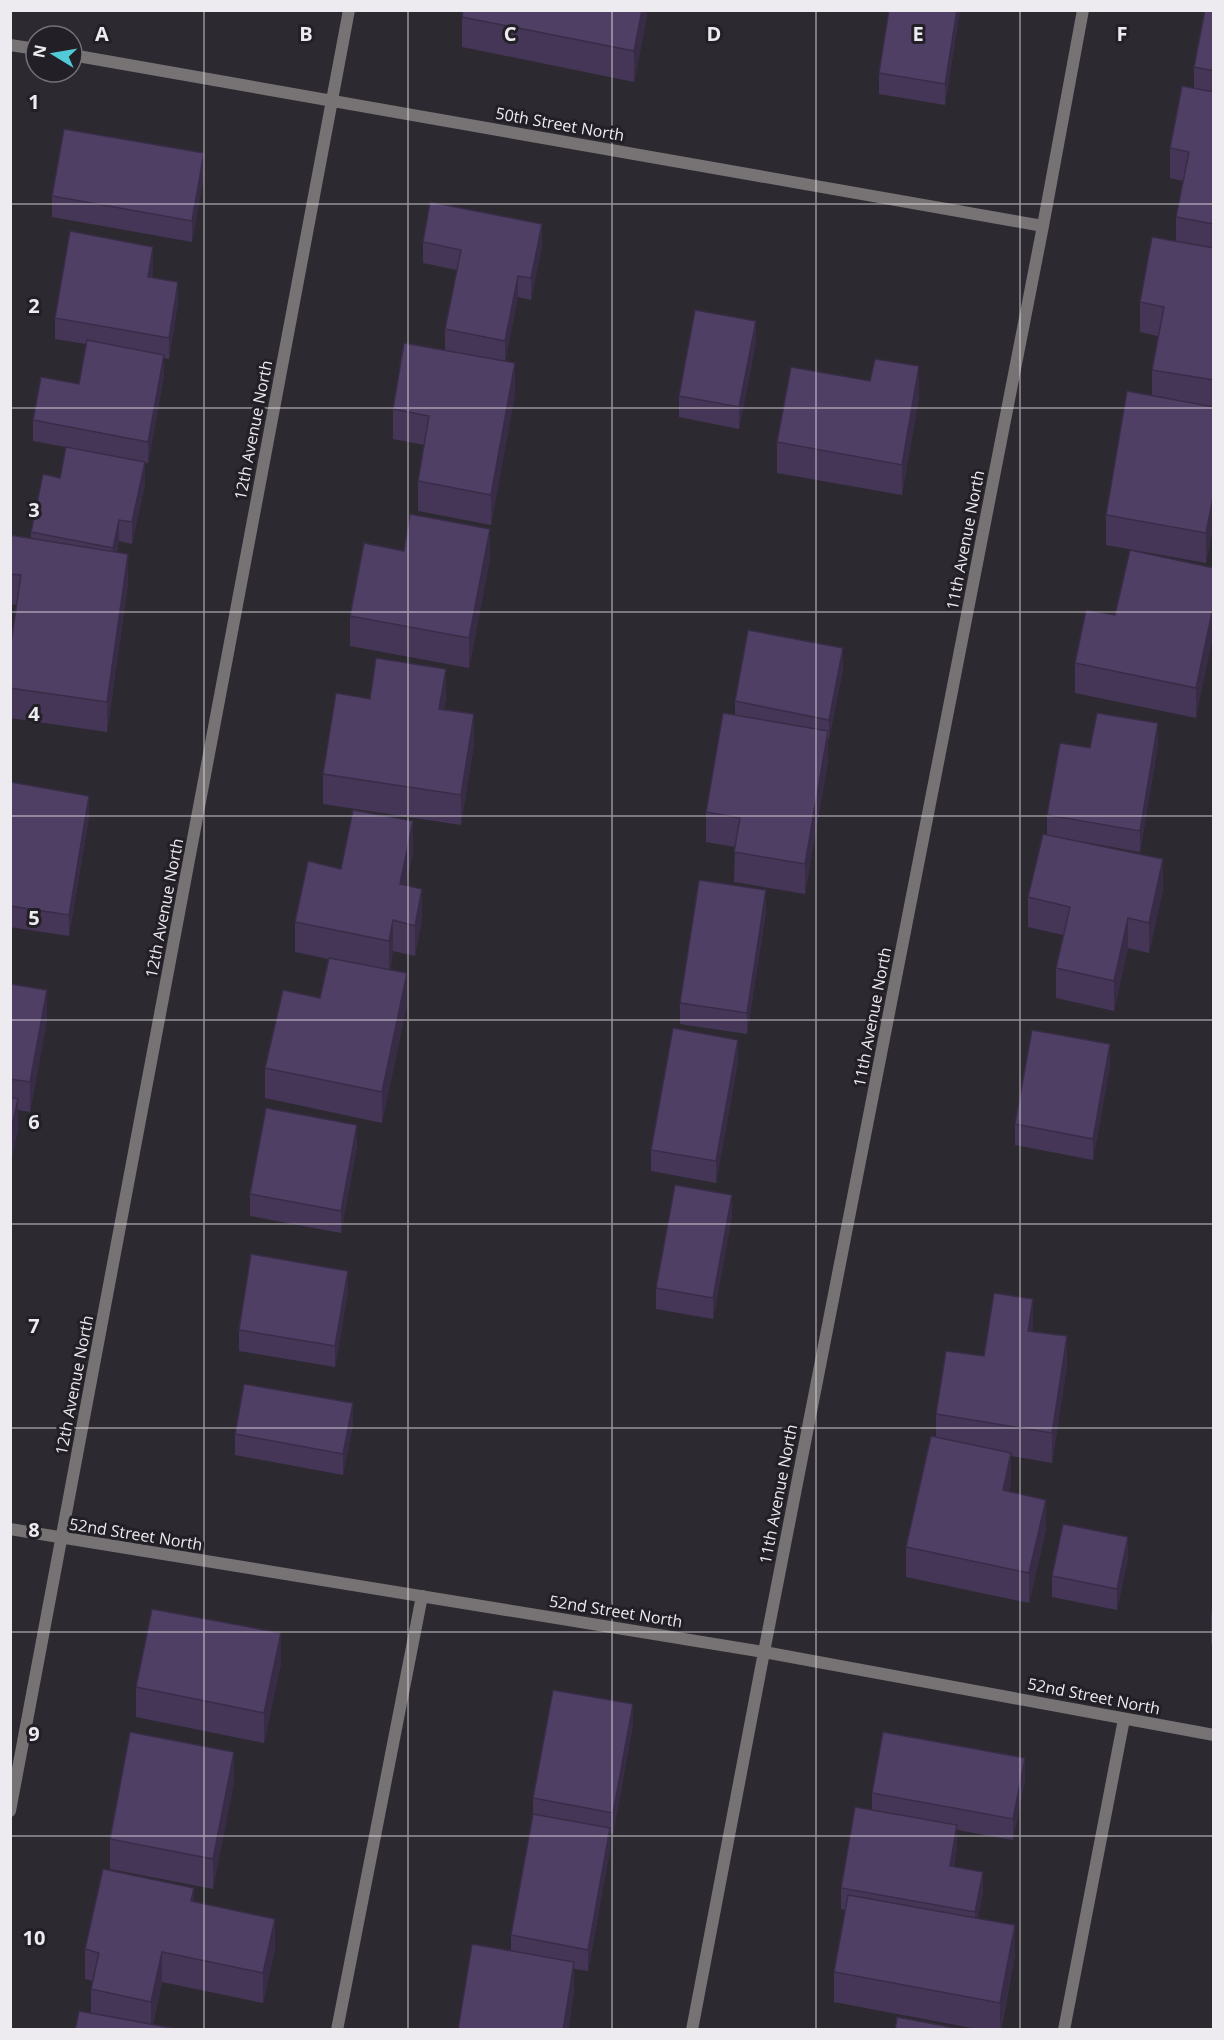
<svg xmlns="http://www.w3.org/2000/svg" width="1224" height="2040" font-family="'Open Sans',sans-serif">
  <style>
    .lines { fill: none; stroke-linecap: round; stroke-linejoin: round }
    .service { stroke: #777273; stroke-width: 12 }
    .minor { stroke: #777273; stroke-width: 12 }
    .wall { fill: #453657 }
    .shaded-wall { fill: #382c47 }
    .building { fill: #503f65; stroke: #382c47; stroke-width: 1.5 }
    .grid { fill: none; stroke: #edebef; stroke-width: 1.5; stroke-opacity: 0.55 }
    .labels { text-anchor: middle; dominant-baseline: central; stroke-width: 6; stroke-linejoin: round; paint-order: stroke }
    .street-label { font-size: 16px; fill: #edebef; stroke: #222026 }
    .grid-label { font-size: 20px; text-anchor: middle; font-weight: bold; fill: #edebef; stroke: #222026; stroke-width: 6; stroke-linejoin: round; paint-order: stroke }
  </style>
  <rect width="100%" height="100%" fill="#2c2a30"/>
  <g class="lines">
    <path class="service" d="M 337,2030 L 422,1596
      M 1064,2030 L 1124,1719"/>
    <path class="minor" d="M 10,45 L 36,49
      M 72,55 L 1043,226
      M 10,1529 L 764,1652 L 1214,1735
      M 10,1811 L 349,10
      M 692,2030 L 764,1652 L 1043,226 L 1083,10"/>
  </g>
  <path class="wall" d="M 647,10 L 647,16 L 634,82 L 462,47 L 462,17 Z
    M 960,10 L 945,105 L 879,94 L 879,73 Z
    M 1214,10 L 1214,523 L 1206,563 L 1106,545 L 1106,515 L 1152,396 L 1152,370 L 1158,336 L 1140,332 L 1140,302 L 1176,241 L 1176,217 L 1183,181 L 1170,178 L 1170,148 L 1194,88 L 1194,67 Z
    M 204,174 L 192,242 L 52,217 L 52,196 Z
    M 423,242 L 542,245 L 531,300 L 518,297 L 505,362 L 515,394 L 491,525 L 418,511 L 418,481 L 424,445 L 393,439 L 393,409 L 445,351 L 445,329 L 457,270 L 423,263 Z
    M 153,268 L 152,277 L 178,303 L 169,359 L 164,358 L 164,376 L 148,463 L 145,463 L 145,483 L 132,544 L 119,541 L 117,552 L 128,584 L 107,732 L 10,718 L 10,650 L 17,605 L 10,604 L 10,535 L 31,538 L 31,532 L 60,478 L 66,447 L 33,441 L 33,420 L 79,384 L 86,344 L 55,339 L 55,318 Z
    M 756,342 L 739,429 L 679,417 L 679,396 Z
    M 919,397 L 902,495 L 777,473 L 777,442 Z
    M 404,551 L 490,559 L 469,668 L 350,646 L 350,616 Z
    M 1214,568 L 1196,718 L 1075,693 L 1075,663 L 1115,615 Z
    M 843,670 L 828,741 L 828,761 L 805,894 L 734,882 L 735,847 L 706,842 L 706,812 L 735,715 L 735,701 Z
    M 370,699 L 446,699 L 444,709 L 474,744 L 461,825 L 323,804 L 323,774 Z
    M 1158,745 L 1140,852 L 1079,841 L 1163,889 L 1149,953 L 1128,948 L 1114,1011 L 1056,998 L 1056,968 L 1063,935 L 1028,927 L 1028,897 L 1047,835 L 1047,815 Z
    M 10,785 L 89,817 L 69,936 L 10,927 Z
    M 413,852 L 406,885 L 422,919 L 415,956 L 393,951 L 390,970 L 407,1004 L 382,1123 L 265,1098 L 265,1068 L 320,998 L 328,959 L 295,952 L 295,922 L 341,869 Z
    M 766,912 L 747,1034 L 680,1024 L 680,1003 Z
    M 10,984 L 47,1020 L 30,1112 L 18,1110 L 18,1129 L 10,1165 Z
    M 738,1061 L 716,1183 L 651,1171 L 651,1150 Z
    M 1110,1066 L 1093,1160 L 1015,1145 L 1015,1124 Z
    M 357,1146 L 341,1233 L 250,1216 L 250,1194 Z
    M 732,1216 L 713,1319 L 656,1309 L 656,1288 Z
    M 348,1292 L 335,1367 L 239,1351 L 239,1330 Z
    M 1033,1329 L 1032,1331 L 1067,1366 L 1052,1463 L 1011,1456 L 1011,1484 L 1009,1491 L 1046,1530 L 1029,1603 L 906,1577 L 906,1547 L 936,1438 L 936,1414 L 984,1356 Z
    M 353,1424 L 343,1475 L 235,1455 L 235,1434 Z
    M 1128,1558 L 1117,1610 L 1052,1597 L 1052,1576 Z
    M 1214,1599 L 1214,1645 L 1211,1644 L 1211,1614 Z
    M 281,1663 L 264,1743 L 136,1717 L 136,1687 Z
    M 633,1725 L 613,1834 L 610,1833 L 610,1850 L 588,1971 L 574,1969 L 574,1992 L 568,2030 L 458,2030 L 511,1951 L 511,1935 L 533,1814 L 533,1798 Z
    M 1025,1779 L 1013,1840 L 957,1830 L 957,1847 L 954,1866 L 983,1893 L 978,1918 L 1015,1955 L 1001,2030 L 982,2030 L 834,2002 L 834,1972 L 845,1910 L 841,1909 L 841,1888 L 872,1810 L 872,1793 Z
    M 234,1782 L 213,1889 L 110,1869 L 110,1839 Z
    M 194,1901 L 275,1949 L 263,2003 L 162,1982 L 153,2024 L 91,2013 L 91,1989 L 93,1981 L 85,1979 L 85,1949 Z"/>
  <path class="shaded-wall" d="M 642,10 L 647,10 L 647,16 L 634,82 L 634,51 Z
    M 957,10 L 960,10 L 945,105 L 945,84 Z
    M 204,153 L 204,174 L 192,242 L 192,221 Z
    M 542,224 L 542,245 L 531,300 L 531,278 Z
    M 153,247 L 153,268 L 148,298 L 148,277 Z
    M 518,276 L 518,297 L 505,362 L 505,341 Z
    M 178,282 L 178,303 L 169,359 L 169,338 Z
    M 756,321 L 756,342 L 739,429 L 739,407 Z
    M 164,355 L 164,376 L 148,463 L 148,442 Z
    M 515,363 L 515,394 L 491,525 L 491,495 Z
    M 919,366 L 919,397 L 902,495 L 902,465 Z
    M 145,462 L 145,483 L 132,544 L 132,522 Z
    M 1214,493 L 1214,523 L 1206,563 L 1206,533 Z
    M 119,520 L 119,541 L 113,569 L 113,548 Z
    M 490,529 L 490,559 L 469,668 L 469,638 Z
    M 128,554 L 128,584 L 107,732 L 107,702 Z
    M 1214,603 L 1214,633 L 1196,718 L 1196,688 Z
    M 843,648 L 843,670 L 829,741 L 829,720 Z
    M 446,669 L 446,699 L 439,739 L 439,709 Z
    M 474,714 L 474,744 L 461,825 L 461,795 Z
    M 1158,723 L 1158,745 L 1140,852 L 1140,831 Z
    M 828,731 L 828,761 L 805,894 L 805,864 Z
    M 89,796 L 89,817 L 69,936 L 69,915 Z
    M 413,821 L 413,852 L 400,914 L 400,884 Z
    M 1163,859 L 1163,889 L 1149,953 L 1149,923 Z
    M 422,889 L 422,919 L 415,956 L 415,926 Z
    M 766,890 L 766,912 L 747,1034 L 747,1013 Z
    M 1128,918 L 1128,948 L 1114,1011 L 1114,981 Z
    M 393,920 L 393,951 L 389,971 L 389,941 Z
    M 407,973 L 407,1004 L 382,1123 L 382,1092 Z
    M 47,990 L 47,1020 L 30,1112 L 30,1082 Z
    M 738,1040 L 738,1061 L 716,1183 L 716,1161 Z
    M 1110,1044 L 1110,1066 L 1093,1160 L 1093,1139 Z
    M 18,1099 L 18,1129 L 10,1165 L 10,1134 Z
    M 357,1125 L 357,1146 L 341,1233 L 341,1211 Z
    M 732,1195 L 732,1216 L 713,1319 L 713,1298 Z
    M 348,1271 L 348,1292 L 335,1367 L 335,1346 Z
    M 1033,1299 L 1033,1329 L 1028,1361 L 1028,1331 Z
    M 1067,1336 L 1067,1366 L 1052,1463 L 1052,1433 Z
    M 353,1403 L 353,1424 L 343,1475 L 343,1454 Z
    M 1011,1453 L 1011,1484 L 1003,1520 L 1003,1490 Z
    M 1046,1500 L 1046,1530 L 1029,1603 L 1029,1573 Z
    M 1128,1537 L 1128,1558 L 1117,1610 L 1117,1589 Z
    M 281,1633 L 281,1663 L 264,1743 L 264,1713 Z
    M 633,1704 L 633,1725 L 613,1834 L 613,1813 Z
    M 234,1752 L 234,1782 L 213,1889 L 213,1859 Z
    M 1025,1758 L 1025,1779 L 1013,1840 L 1013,1819 Z
    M 957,1825 L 957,1847 L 950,1887 L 950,1866 Z
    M 610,1828 L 610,1850 L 588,1971 L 588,1950 Z
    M 983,1872 L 983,1893 L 975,1934 L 975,1912 Z
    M 194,1888 L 194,1918 L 191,1901 Z
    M 275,1919 L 275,1949 L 263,2003 L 263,1973 Z
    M 1015,1925 L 1015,1955 L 1000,2030 L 1000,2003 Z
    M 162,1952 L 162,1982 L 151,2030 L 151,2002 Z
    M 574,1962 L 574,1992 L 568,2030 L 563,2030 Z"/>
  <path class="building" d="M 463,10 L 642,10 L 634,51 L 462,17 Z
    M 889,10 L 957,10 L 945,84 L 879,73 Z
    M 1205,10 L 1214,10 L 1214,71 L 1194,67 Z
    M 1182,86 L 1214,92 L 1214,224 L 1176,217 L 1189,152 L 1170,148 Z
    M 64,129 L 204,153 L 192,221 L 52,196 Z
    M 430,202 L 542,224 L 531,278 L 518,276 L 505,341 L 445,329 L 461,250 L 423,242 Z
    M 70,231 L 153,247 L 148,277 L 178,282 L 169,338 L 55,318 Z
    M 1152,237 L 1214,248 L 1214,380 L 1152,370 L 1164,307 L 1140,302 Z
    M 695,310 L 756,321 L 739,407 L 679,396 Z
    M 87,340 L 164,355 L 148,442 L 33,420 L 41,377 L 79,384 Z
    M 404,343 L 515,363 L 491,495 L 418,481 L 429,416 L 393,409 Z
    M 875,359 L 919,366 L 902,465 L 777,442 L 791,367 L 870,381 Z
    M 1127,391 L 1214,407 L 1214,493 L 1206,533 L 1106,515 Z
    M 66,447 L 145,462 L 132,522 L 119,520 L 113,548 L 31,532 L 43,474 L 60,478 Z
    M 410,514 L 490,529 L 469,638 L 350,616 L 364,543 L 404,551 Z
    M 10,535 L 128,554 L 107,702 L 10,688 L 10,650 L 21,575 L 10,574 Z
    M 1130,550 L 1214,568 L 1214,603 L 1196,688 L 1075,663 L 1086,610 L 1115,615 Z
    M 748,630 L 843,648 L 829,720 L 735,701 Z
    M 376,658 L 446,669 L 439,709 L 474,714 L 461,795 L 323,774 L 336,693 L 370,699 Z
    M 723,713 L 828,731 L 805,864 L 734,852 L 740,818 L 706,812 Z
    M 1097,713 L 1158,723 L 1140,831 L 1047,815 L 1060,743 L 1090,748 Z
    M 11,782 L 89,796 L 69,915 L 10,906 Z
    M 353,810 L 413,821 L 400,884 L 422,889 L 415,926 L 393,920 L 389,941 L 295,922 L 308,861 L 341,869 Z
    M 1043,834 L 1163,859 L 1149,923 L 1128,918 L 1114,981 L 1056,968 L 1070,907 L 1028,897 Z
    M 699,880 L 766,890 L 747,1013 L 680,1003 Z
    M 329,958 L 407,973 L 382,1092 L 265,1068 L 283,990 L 320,998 Z
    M 10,984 L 47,990 L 30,1082 L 10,1079 Z
    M 673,1028 L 738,1040 L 716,1161 L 651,1150 Z
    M 1032,1030 L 1110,1044 L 1093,1139 L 1015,1124 Z
    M 10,1097 L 18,1099 L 10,1134 Z
    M 266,1108 L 357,1125 L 341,1211 L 250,1194 Z
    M 675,1185 L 732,1195 L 713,1298 L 656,1288 Z
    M 251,1254 L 348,1271 L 335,1346 L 239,1330 Z
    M 994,1293 L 1033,1299 L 1028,1331 L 1067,1336 L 1052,1433 L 936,1414 L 946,1351 L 984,1356 Z
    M 244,1384 L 353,1403 L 343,1454 L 235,1434 Z
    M 931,1436 L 1011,1453 L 1003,1490 L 1046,1500 L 1029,1573 L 906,1547 Z
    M 1063,1524 L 1128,1537 L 1117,1589 L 1052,1576 Z
    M 1214,1599 L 1214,1614 L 1211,1614 Z
    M 152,1609 L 281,1633 L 264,1713 L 136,1687 Z
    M 553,1690 L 633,1704 L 613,1813 L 533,1798 Z
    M 130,1732 L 234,1752 L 213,1859 L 110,1839 Z
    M 883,1732 L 1025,1758 L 1013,1819 L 872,1793 Z
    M 855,1807 L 957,1825 L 950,1866 L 983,1872 L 975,1912 L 841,1888 Z
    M 533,1814 L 610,1828 L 588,1950 L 511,1935 Z
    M 103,1869 L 194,1888 L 191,1901 L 275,1919 L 263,1973 L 162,1952 L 151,2002 L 91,1989 L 99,1953 L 85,1949 Z
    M 848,1895 L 1015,1925 L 1000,2003 L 834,1972 Z
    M 472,1944 L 574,1962 L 563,2030 L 458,2030 Z
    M 79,2011 L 172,2028 L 172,2030 L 75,2030 Z
    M 897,2017 L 966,2030 L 895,2030 Z"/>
  <path class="grid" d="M 204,10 L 204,2030M 408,10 L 408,2030M 612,10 L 612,2030M 816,10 L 816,2030M 1020,10 L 1020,2030M 10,204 L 1214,204M 10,408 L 1214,408M 10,612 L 1214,612M 10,816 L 1214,816M 10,1020 L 1214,1020M 10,1224 L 1214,1224M 10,1428 L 1214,1428M 10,1632 L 1214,1632M 10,1836 L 1214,1836"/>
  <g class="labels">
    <g class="street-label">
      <text transform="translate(560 124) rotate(10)">50th Street North</text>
      <text transform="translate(253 430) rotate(-79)">12th Avenue North</text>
      <text transform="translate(965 540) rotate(-79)">11th Avenue North</text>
      <text transform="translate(164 908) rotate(-79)">12th Avenue North</text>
      <text transform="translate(872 1017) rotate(-79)">11th Avenue North</text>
      <text transform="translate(74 1385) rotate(-79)">12th Avenue North</text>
      <text transform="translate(778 1494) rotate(-79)">11th Avenue North</text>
      <text transform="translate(136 1534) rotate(9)">52nd Street North</text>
      <text transform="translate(616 1611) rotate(9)">52nd Street North</text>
      <text transform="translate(1094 1696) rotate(11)">52nd Street North</text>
    </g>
  </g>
  <g class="grid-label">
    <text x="102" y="41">A</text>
    <text x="306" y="41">B</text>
    <text x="510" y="41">C</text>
    <text x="714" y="41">D</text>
    <text x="918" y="41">E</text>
    <text x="1122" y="41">F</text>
    <text x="34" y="109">1</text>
    <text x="34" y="313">2</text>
    <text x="34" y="517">3</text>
    <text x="34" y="721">4</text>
    <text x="34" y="925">5</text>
    <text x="34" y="1129">6</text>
    <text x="34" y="1333">7</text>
    <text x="34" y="1537">8</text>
    <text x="34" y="1741">9</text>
    <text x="34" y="1945">10</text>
  </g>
  <rect width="1224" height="2040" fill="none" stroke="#edebef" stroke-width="24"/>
  <g transform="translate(54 54) rotate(281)"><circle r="28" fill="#222026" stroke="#737176" stroke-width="1.5"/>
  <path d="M0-4.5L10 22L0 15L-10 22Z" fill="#52cbd9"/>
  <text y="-9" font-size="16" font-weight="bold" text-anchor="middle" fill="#edebef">N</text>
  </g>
</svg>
